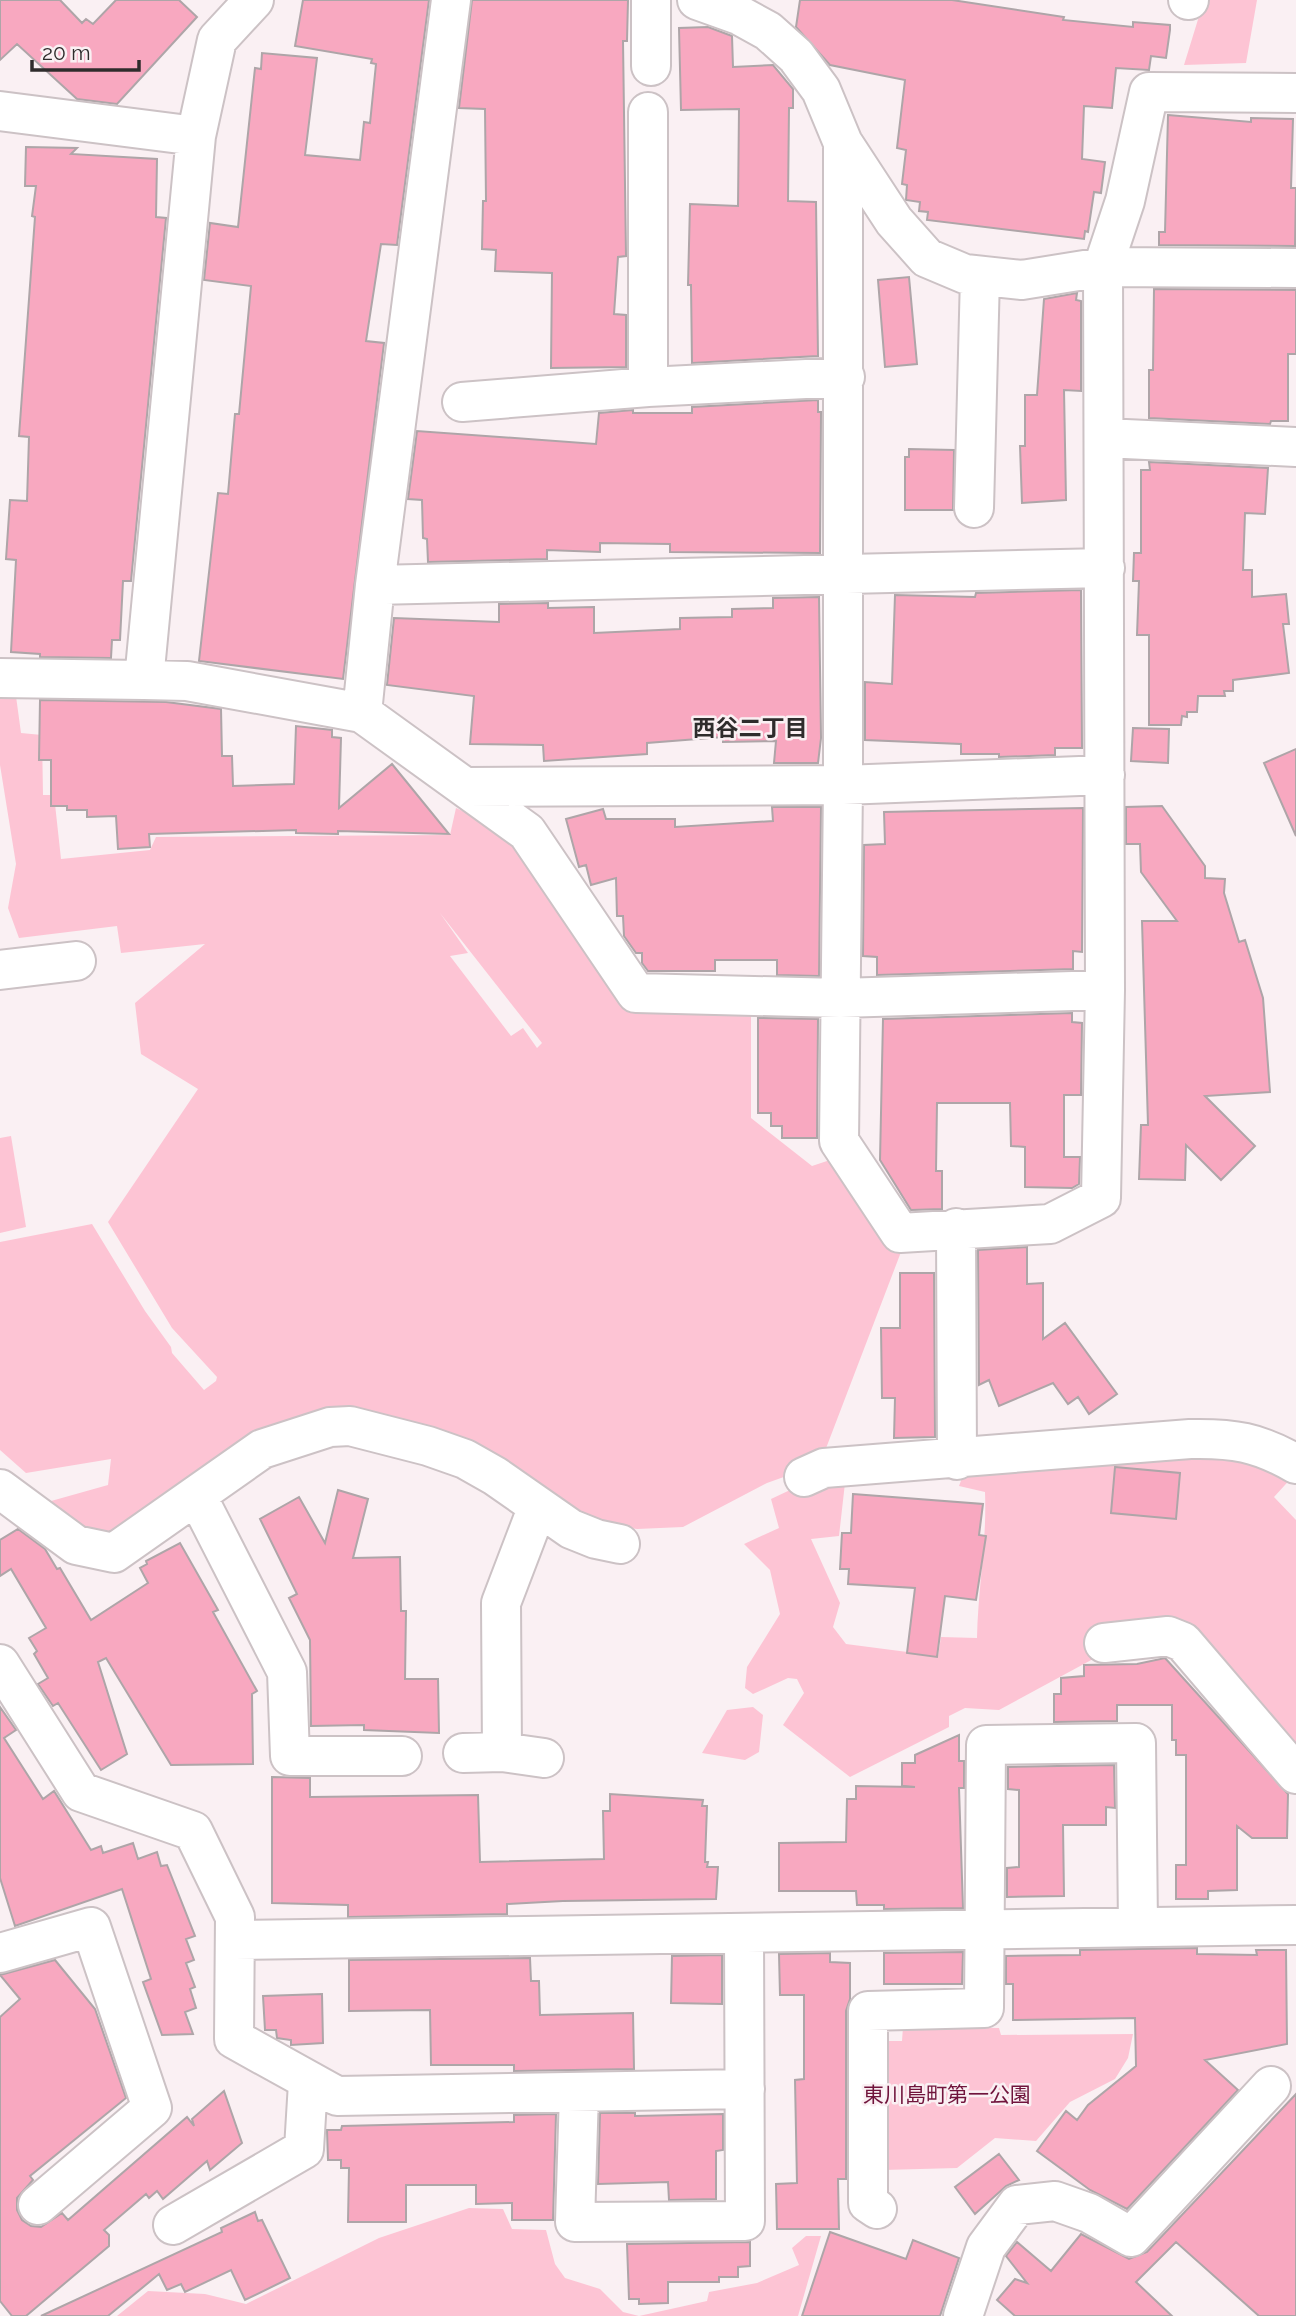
<svg xmlns="http://www.w3.org/2000/svg" width="1296" height="2316" font-family="Raleway,'Noto Sans JP',sans-serif">
  <style>
    .green { fill: #fdc4d4; fill-rule: evenodd }
    .building { fill: #f8a8c0; stroke: #aea5a8; stroke-width: 2 }
    .lines { fill: none; stroke-linecap: round; stroke-linejoin: round }
    .minor-casing { stroke: #ccc2c5; stroke-width: 42 }
    .minor { stroke: #fff; stroke-width: 38 }
    .labels { text-anchor: middle; dominant-baseline: central; stroke-width: 5; stroke-linejoin: round; paint-order: stroke }
    .park-label { font-size: 21px; fill: #70143c; stroke: #faf0f3 }
    .neighbourhood-label { font-size: 23px; font-weight: bold; fill: #2f2c2c; stroke: #faf0f3 }
  </style>
  <rect width="100%" height="100%" fill="#faf0f3"/>
  <path class="green" d="M 1204,0 L 1257,0 L 1246,63 L 1184,65 Z
    M 0,687 L 15,689 L 21,733 L 42,735 L 43,795 L 54,795 L 61,859 L 150,850 L 156,837 L 450,835 L 456,808 L 521,838 L 628,1000 L 751,1007 L 751,1118 L 812,1166 L 833,1159 L 901,1252 L 820,1464 L 767,1483 L 683,1527 L 637,1529 L 616,1526 L 553,1500 L 366,1412 L 115,1542 L 81,1530 L 44,1503 L 108,1485 L 111,1459 L 26,1473 L 0,1450 L 0,1242 L 92,1224 L 145,1311 L 171,1347 L 172,1353 L 204,1390 L 216,1381 L 217,1377 L 172,1328 L 108,1222 L 198,1089 L 141,1054 L 135,1003 L 205,944 L 121,953 L 117,926 L 19,938 L 8,908 L 16,864 L 0,765 ZM 440,913 L 542,1043 L 537,1048 L 523,1028 L 511,1036 L 450,956 L 468,953 Z
    M 11,1136 L 26,1227 L 0,1233 L 0,1138 Z
    M 1222,1445 L 1295,1474 L 1274,1497 L 1296,1520 L 1296,1753 L 1193,1642 L 1106,1652 L 999,1710 L 965,1708 L 949,1716 L 949,1727 L 850,1777 L 783,1725 L 804,1693 L 797,1679 L 788,1678 L 753,1694 L 745,1688 L 747,1667 L 780,1614 L 770,1570 L 744,1544 L 779,1528 L 771,1499 L 822,1475 L 846,1474 L 839,1536 L 811,1539 L 840,1603 L 833,1627 L 846,1644 L 938,1656 L 941,1637 L 977,1638 C 978,1587 987,1543 985,1492 L 959,1486 L 965,1470 Z
    M 753,1707 L 763,1715 L 759,1752 L 745,1760 L 702,1753 L 727,1710 Z
    M 903,2027 L 999,2028 L 1001,2035 L 1133,2034 L 1128,2058 L 1115,2079 L 1070,2102 L 1036,2141 L 995,2138 L 957,2168 L 883,2170 L 881,2041 L 902,2041 Z
    M 469,2208 L 503,2209 L 512,2229 L 546,2230 L 555,2264 L 565,2278 L 600,2289 L 623,2312 L 639,2316 L 707,2301 L 709,2292 L 757,2283 L 799,2265 L 792,2248 L 806,2236 L 821,2236 L 798,2316 L 117,2316 L 148,2291 L 205,2294 L 246,2304 L 379,2238 Z"/>
  <path class="building" d="M 0,0 L 60,0 L 82,23 L 86,19 L 93,24 L 116,0 L 179,0 L 197,17 L 117,104 L 77,99 L 17,44 L 0,60 Z
    M 303,0 L 429,0 L 397,245 L 381,244 L 366,341 L 384,343 L 343,679 L 199,661 L 218,493 L 228,494 L 235,414 L 239,414 L 251,286 L 204,280 L 210,223 L 238,227 L 255,68 L 261,69 L 262,53 L 317,58 L 305,155 L 360,160 L 364,122 L 370,123 L 376,64 L 371,63 L 372,59 L 295,46 Z
    M 472,0 L 628,0 L 627,41 L 623,41 L 626,256 L 618,257 L 614,314 L 626,315 L 626,367 L 551,368 L 552,273 L 495,271 L 496,250 L 482,249 L 483,201 L 486,201 L 485,109 L 459,108 Z
    M 800,0 L 952,0 L 1064,17 L 1063,20 L 1133,27 L 1133,22 L 1170,25 L 1170,30 L 1166,58 L 1151,56 L 1149,70 L 1116,68 L 1112,108 L 1084,106 L 1082,159 L 1105,162 L 1101,193 L 1094,192 L 1088,232 L 1085,231 L 1084,239 L 927,220 L 928,212 L 919,211 L 920,202 L 906,200 L 907,185 L 902,184 L 906,150 L 897,148 L 905,80 L 830,65 L 796,27 Z
    M 708,27 L 732,36 L 733,67 L 773,65 L 793,89 L 793,108 L 789,108 L 788,201 L 816,202 L 818,356 L 692,363 L 691,285 L 688,285 L 690,204 L 738,206 L 739,109 L 681,110 L 679,28 Z
    M 1168,115 L 1251,122 L 1251,118 L 1293,119 L 1291,188 L 1296,188 L 1295,246 L 1159,245 L 1159,232 L 1165,232 Z
    M 26,147 L 77,148 L 71,154 L 157,159 L 156,217 L 166,218 L 131,581 L 123,581 L 120,640 L 112,640 L 111,658 L 40,657 L 40,654 L 11,652 L 16,560 L 6,559 L 10,500 L 27,501 L 29,437 L 19,436 L 35,217 L 32,216 L 36,186 L 25,186 Z
    M 909,277 L 917,364 L 885,367 L 878,280 Z
    M 1154,289 L 1296,290 L 1296,354 L 1288,354 L 1288,421 L 1271,421 L 1270,424 L 1149,418 L 1149,370 L 1153,370 Z
    M 1077,293 L 1076,300 L 1081,301 L 1081,391 L 1064,390 L 1066,500 L 1022,503 L 1020,446 L 1025,446 L 1025,395 L 1037,395 L 1044,299 Z
    M 818,400 L 818,412 L 821,412 L 820,553 L 670,552 L 670,544 L 600,543 L 600,552 L 547,550 L 547,559 L 428,562 L 427,539 L 423,538 L 422,500 L 408,499 L 417,431 L 596,444 L 599,413 L 633,410 L 633,413 L 692,413 L 692,407 Z
    M 909,449 L 954,450 L 953,510 L 905,510 L 905,457 L 909,457 Z
    M 1149,462 L 1268,468 L 1265,514 L 1245,513 L 1243,570 L 1252,570 L 1252,597 L 1286,594 L 1289,624 L 1283,624 L 1289,673 L 1233,680 L 1233,691 L 1224,691 L 1225,696 L 1198,696 L 1197,712 L 1187,712 L 1187,717 L 1182,716 L 1181,725 L 1149,725 L 1149,635 L 1137,635 L 1139,581 L 1133,581 L 1134,553 L 1141,553 L 1141,470 L 1150,470 Z
    M 1081,590 L 1082,748 L 1055,748 L 1055,755 L 999,757 L 999,754 L 961,754 L 961,744 L 865,740 L 865,682 L 892,684 L 895,595 L 975,597 L 976,593 Z
    M 819,597 L 821,738 L 818,763 L 774,763 L 776,741 L 723,742 L 723,737 L 647,743 L 647,754 L 544,761 L 543,745 L 470,744 L 474,696 L 387,685 L 394,618 L 499,622 L 499,604 L 548,603 L 548,608 L 594,607 L 594,633 L 680,629 L 680,618 L 732,617 L 732,609 L 773,608 L 773,598 Z
    M 40,700 L 166,702 L 221,709 L 222,756 L 232,756 L 233,786 L 294,784 L 296,726 L 332,730 L 332,737 L 341,738 L 339,808 L 392,764 L 449,834 L 338,831 L 338,834 L 296,833 L 296,830 L 149,834 L 150,847 L 118,849 L 116,816 L 87,817 L 87,810 L 67,810 L 67,806 L 51,806 L 51,760 L 39,760 Z
    M 1133,728 L 1169,729 L 1168,763 L 1131,761 Z
    M 1296,749 L 1296,836 L 1264,763 Z
    M 1162,806 L 1205,866 L 1205,878 L 1225,879 L 1224,893 L 1239,942 L 1245,940 L 1263,998 L 1270,1092 L 1205,1096 L 1255,1146 L 1221,1180 L 1186,1145 L 1185,1180 L 1139,1179 L 1141,1125 L 1148,1125 L 1142,921 L 1177,921 L 1141,872 L 1140,844 L 1126,844 L 1126,807 Z
    M 772,807 L 821,807 L 819,976 L 777,975 L 777,960 L 715,960 L 715,971 L 648,971 L 642,963 L 642,953 L 636,953 L 624,936 L 623,916 L 617,916 L 616,878 L 591,885 L 586,865 L 579,867 L 566,819 L 603,809 L 606,819 L 675,819 L 675,827 L 773,821 Z
    M 1083,808 L 1082,952 L 1073,951 L 1073,969 L 877,975 L 877,957 L 863,956 L 864,845 L 885,844 L 884,812 Z
    M 1072,1013 L 1072,1022 L 1082,1023 L 1081,1095 L 1064,1095 L 1064,1157 L 1080,1157 L 1079,1184 L 1072,1188 L 1025,1187 L 1025,1147 L 1011,1146 L 1010,1103 L 937,1103 L 936,1171 L 942,1171 L 942,1209 L 911,1210 L 880,1160 L 883,1019 Z
    M 758,1018 L 818,1019 L 817,1138 L 782,1138 L 782,1126 L 771,1126 L 771,1113 L 758,1113 Z
    M 1027,1247 L 1027,1284 L 1043,1283 L 1043,1339 L 1065,1323 L 1117,1394 L 1089,1414 L 1078,1397 L 1068,1404 L 1053,1383 L 999,1406 L 989,1380 L 979,1385 L 978,1250 Z
    M 900,1273 L 934,1273 L 935,1437 L 894,1438 L 895,1398 L 882,1398 L 881,1328 L 900,1328 Z
    M 1115,1467 L 1180,1473 L 1176,1519 L 1111,1513 Z
    M 338,1490 L 368,1499 L 353,1558 L 400,1557 L 401,1611 L 406,1611 L 405,1679 L 438,1679 L 439,1733 L 364,1730 L 364,1725 L 311,1726 L 310,1640 L 289,1598 L 297,1594 L 260,1519 L 299,1497 L 325,1543 Z
    M 853,1494 L 983,1504 L 979,1535 L 986,1536 L 976,1600 L 945,1596 L 937,1657 L 907,1653 L 915,1588 L 848,1584 L 849,1569 L 840,1569 L 842,1533 L 851,1533 Z
    M 18,1529 L 45,1549 L 57,1569 L 60,1568 L 91,1620 L 148,1583 L 140,1568 L 147,1564 L 146,1561 L 180,1543 L 218,1610 L 213,1612 L 257,1691 L 252,1694 L 253,1764 L 171,1765 L 106,1658 L 98,1662 L 127,1754 L 101,1770 L 58,1703 L 53,1706 L 38,1684 L 48,1678 L 34,1654 L 37,1651 L 29,1638 L 46,1628 L 11,1569 L 0,1576 L 0,1540 Z
    M 1165,1658 L 1288,1794 L 1287,1838 L 1252,1838 L 1237,1826 L 1237,1890 L 1208,1891 L 1208,1899 L 1176,1899 L 1176,1865 L 1186,1865 L 1186,1755 L 1176,1755 L 1176,1740 L 1172,1740 L 1172,1705 L 1117,1705 L 1117,1721 L 1054,1722 L 1054,1694 L 1061,1694 L 1061,1678 L 1084,1676 L 1084,1665 L 1137,1664 Z
    M 0,1707 L 16,1730 L 4,1738 L 43,1799 L 54,1791 L 91,1850 L 101,1846 L 103,1853 L 133,1843 L 138,1859 L 157,1852 L 161,1866 L 167,1865 L 195,1936 L 186,1939 L 194,1960 L 186,1963 L 195,1987 L 190,1989 L 196,2008 L 185,2012 L 193,2034 L 162,2035 L 143,1982 L 151,1979 L 122,1889 L 15,1926 L 0,1878 Z
    M 959,1735 L 959,1761 L 964,1761 L 964,1788 L 959,1788 L 963,1908 L 884,1909 L 884,1905 L 857,1905 L 856,1891 L 779,1891 L 779,1843 L 846,1842 L 847,1799 L 856,1799 L 856,1786 L 915,1787 L 902,1786 L 902,1763 L 915,1763 L 915,1755 Z
    M 1114,1765 L 1115,1808 L 1106,1807 L 1106,1825 L 1063,1825 L 1064,1896 L 1007,1897 L 1007,1868 L 1019,1867 L 1019,1790 L 1008,1789 L 1008,1767 Z
    M 272,1777 L 310,1778 L 310,1797 L 478,1795 L 480,1862 L 604,1859 L 603,1811 L 610,1811 L 610,1794 L 703,1800 L 702,1806 L 707,1806 L 705,1862 L 708,1862 L 707,1867 L 718,1867 L 716,1899 L 563,1901 L 507,1904 L 507,1914 L 348,1917 L 348,1905 L 272,1903 Z
    M 1197,1948 L 1197,1954 L 1257,1955 L 1256,1950 L 1286,1950 L 1287,2044 L 1205,2060 L 1238,2090 L 1127,2209 L 1090,2190 L 1037,2151 L 1066,2111 L 1077,2120 L 1088,2105 L 1136,2066 L 1135,2018 L 1013,2020 L 1013,1984 L 1006,1984 L 1006,1956 L 1080,1955 L 1080,1950 Z
    M 963,1952 L 962,1984 L 884,1984 L 884,1953 Z
    M 830,1953 L 830,1962 L 850,1963 L 850,1999 L 846,2011 L 846,2179 L 838,2179 L 839,2229 L 777,2229 L 776,2184 L 797,2183 L 795,2080 L 804,2079 L 804,1995 L 780,1995 L 779,1954 Z
    M 722,1955 L 722,2004 L 671,2003 L 672,1956 Z
    M 530,1958 L 531,1981 L 539,1981 L 540,2015 L 633,2013 L 634,2069 L 514,2071 L 514,2065 L 431,2065 L 430,2010 L 349,2011 L 349,1960 Z
    M 55,1960 L 95,2009 L 126,2098 L 30,2176 L 33,2180 L 17,2198 L 17,2210 L 22,2220 L 31,2226 L 41,2227 L 62,2213 L 68,2220 L 187,2117 L 194,2126 L 192,2119 L 224,2091 L 242,2143 L 210,2170 L 207,2161 L 163,2199 L 157,2191 L 149,2198 L 146,2194 L 104,2230 L 109,2235 L 109,2246 L 26,2316 L 12,2316 L 0,2301 L 0,2017 L 20,1999 L 0,1975 Z
    M 322,1994 L 323,2043 L 291,2045 L 291,2040 L 277,2038 L 276,2030 L 265,2030 L 263,1996 Z
    M 1296,2094 L 1296,2316 L 1259,2316 L 1176,2242 L 1136,2282 L 1172,2316 L 1015,2316 L 997,2300 L 1015,2279 L 1027,2283 L 1006,2256 L 1017,2242 L 1051,2271 L 1081,2234 L 1129,2259 L 1147,2252 Z
    M 600,2113 L 635,2113 L 635,2116 L 723,2114 L 723,2150 L 716,2151 L 716,2199 L 669,2200 L 668,2182 L 598,2184 Z
    M 556,2114 L 553,2220 L 512,2220 L 512,2203 L 476,2204 L 476,2185 L 406,2185 L 406,2222 L 348,2222 L 349,2168 L 341,2168 L 341,2160 L 328,2160 L 327,2130 L 341,2130 L 342,2126 L 514,2122 L 514,2115 Z
    M 999,2154 L 1019,2180 L 1006,2186 L 975,2214 L 955,2187 Z
    M 255,2212 L 258,2221 L 262,2220 L 290,2278 L 245,2300 L 231,2270 L 185,2292 L 181,2284 L 167,2290 L 159,2274 L 108,2316 L 41,2316 L 222,2232 L 221,2228 Z
    M 830,2232 L 906,2259 L 913,2240 L 959,2258 L 940,2316 L 802,2316 Z
    M 750,2242 L 750,2266 L 738,2267 L 738,2277 L 719,2277 L 719,2282 L 668,2282 L 668,2303 L 639,2304 L 639,2299 L 629,2299 L 627,2244 Z"/>
  <g class="lines">
    <g class="minor-casing">
      <path id="minor" d="M 697,0 L 739,15 L 768,31 L 796,56 L 821,90 L 843,143 L 894,221 L 927,258 L 965,274 L 1022,280 L 1103,267 L 1296,268
        M 1188,0 L 1189,0
        M 651,66 L 651,0
        M 0,111 L 196,136 L 217,40 L 254,0
        M 196,136 L 144,680 L 187,681 L 362,713 L 527,832 L 636,993 L 840,998 L 1105,990
        M 843,143 L 843,785 L 839,1141 L 900,1233 L 1050,1224 L 1101,1198 L 1105,990 L 1103,267 L 1125,201 L 1149,92 L 1296,93
        M 648,387 L 648,112
        M 462,402 L 648,387 L 845,377
        M 1104,438 L 1296,447
        M 974,508 L 980,276
        M 375,585 L 1105,568
        M 0,678 L 144,680
        M 362,713 L 375,585 L 451,0
        M 468,787 L 843,785 L 1105,775
        M 0,970 L 76,961
        M 956,1228 L 957,1460
        M 804,1477 L 824,1468 L 1190,1439 C 1233,1438 1258,1442 1296,1464
        M 0,1489 L 76,1545 L 114,1553 L 262,1449 L 330,1427 L 350,1426 L 428,1446 L 465,1459 L 495,1476 L 571,1529 L 596,1539 L 620,1544
        M 197,1496 L 287,1672 L 290,1756 L 402,1756
        M 1104,1643 L 1168,1636 L 1183,1642 L 1296,1774
        M 0,1664 L 81,1792 L 193,1831 L 235,1917 L 234,2039 L 337,2096 L 745,2089
        M 502,1752 L 501,1603 L 538,1506
        M 463,1753 L 502,1752 L 544,1758
        M 235,1940 L 1296,1925
        M 0,1953 L 91,1927 L 152,2108 L 38,2205
        M 579,2093 L 575,2222 L 745,2221 L 744,1933
        M 877,2209 L 868,2203 L 868,2011 L 984,2008 L 986,1745 L 1136,1743 L 1138,1926
        M 173,2225 L 304,2149 L 308,2083
        M 963,2316 L 986,2247 L 1017,2205 L 1055,2201 L 1089,2213 L 1131,2237 L 1271,2086"/>
    </g>
    <use href="#minor" class="minor"/>
  </g>
  <g class="labels">
    <g class="park-label">
      <text x="947" y="2094">東川島町第一公園</text>
    </g>
    <g class="neighbourhood-label">
      <text x="750" y="727">西谷二丁目</text>
    </g>
  </g>
  <path d="M32 60v10h107v-10" fill="none" stroke="#2f2c2c" stroke-width="3.5"/>
  <text x="42" y="60" font-size="21" fill="#2f2c2c" stroke="#faf0f3" stroke-width="5" paint-order="stroke">20 m</text>
</svg>
